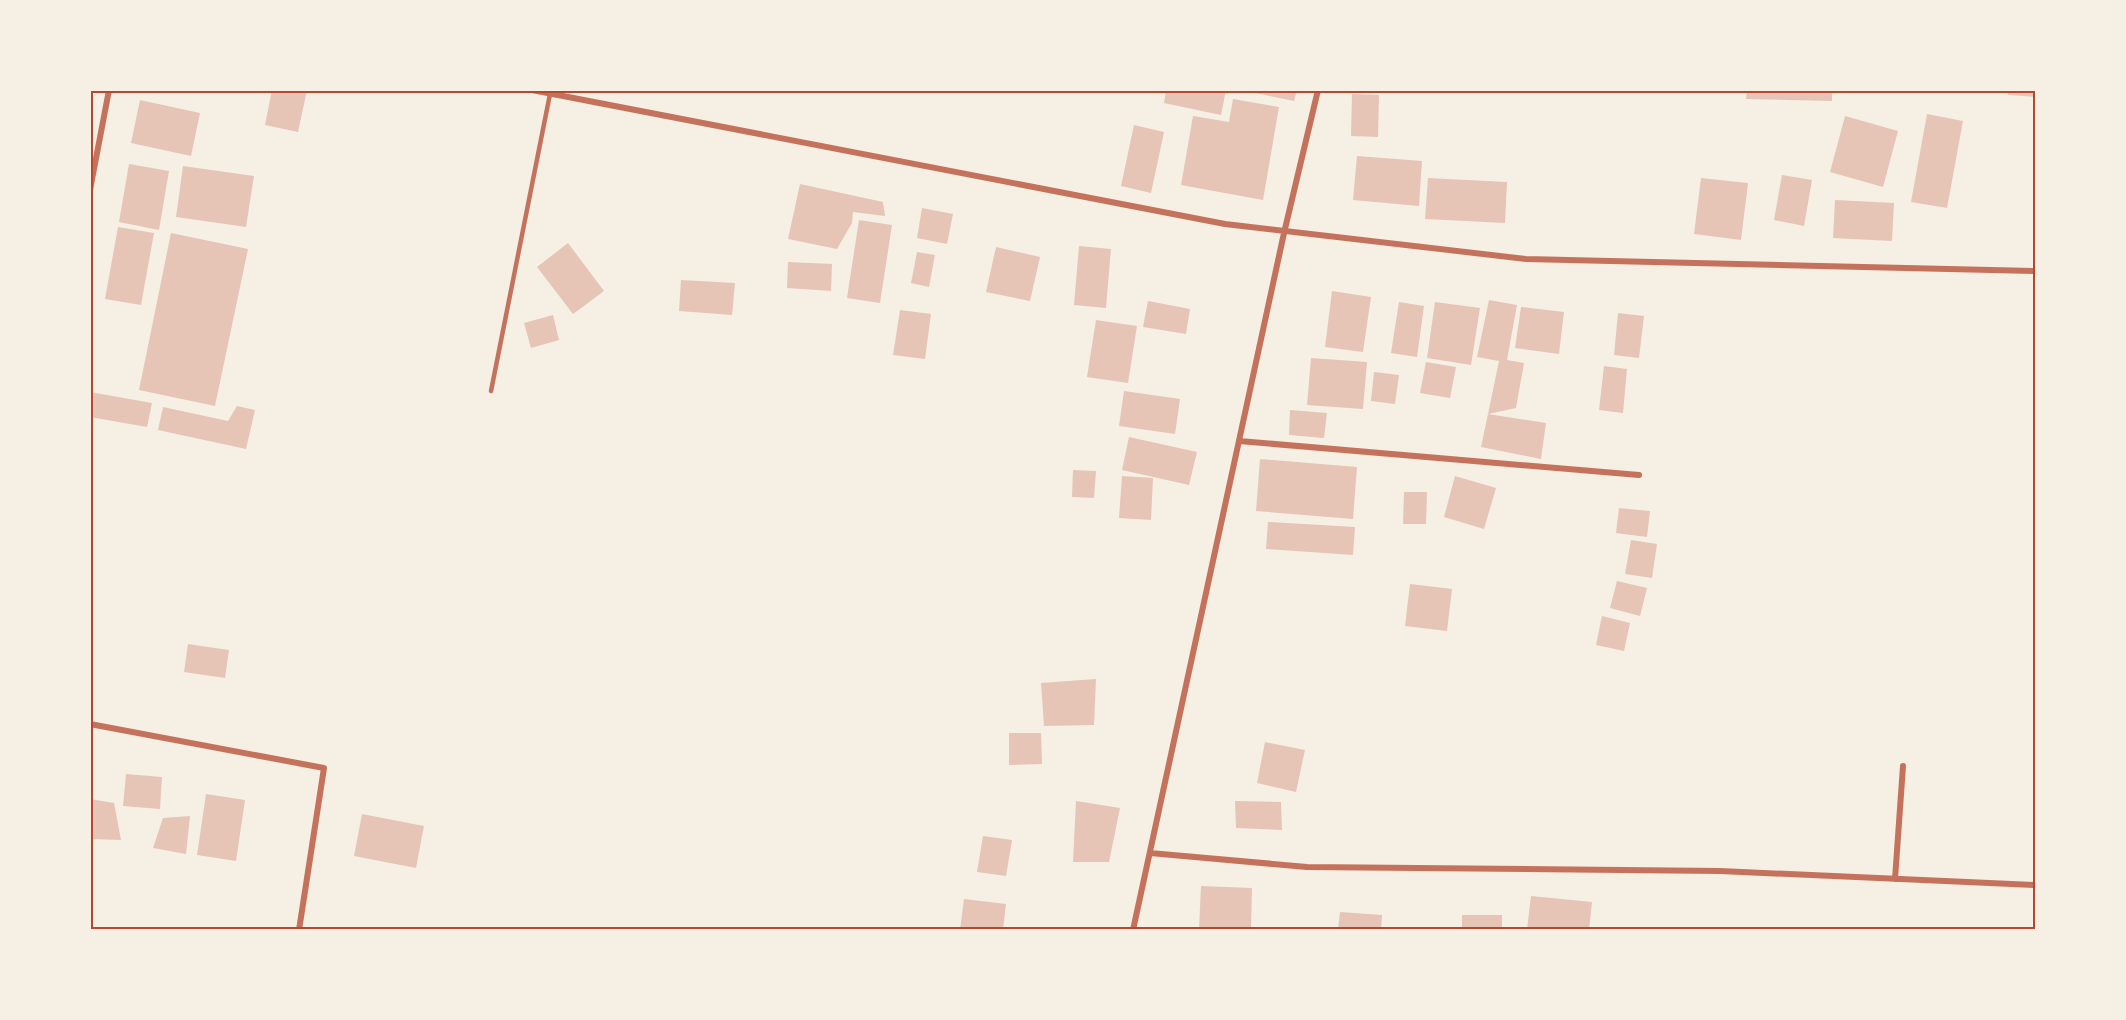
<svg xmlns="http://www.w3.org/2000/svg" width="2126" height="1020" font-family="Lato,sans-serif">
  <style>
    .building { fill: #e6c5b7 }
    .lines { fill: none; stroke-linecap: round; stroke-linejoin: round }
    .service { stroke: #c5725c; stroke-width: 4.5 }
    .minor { stroke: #c5725c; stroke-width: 6 }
    .neatline { fill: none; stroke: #b5482f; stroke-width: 2 }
  </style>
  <rect width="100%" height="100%" fill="#f6efe4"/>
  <path class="building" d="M 272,90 L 307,90 L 298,132 L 265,125 Z
    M 1166,90 L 1226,90 L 1221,115 L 1164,103 Z
    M 1241,90 L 1297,90 L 1294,101 Z
    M 1747,90 L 1832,90 L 1832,101 L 1746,99 Z
    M 2008,90 L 2036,90 L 2036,97 L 2008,95 Z
    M 1352,94 L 1379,95 L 1378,137 L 1351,136 Z
    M 1233,99 L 1279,107 L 1263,200 L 1181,185 L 1193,116 L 1229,122 Z
    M 140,100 L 200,113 L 191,156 L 131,143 Z
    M 1927,114 L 1963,121 L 1947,208 L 1911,202 Z
    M 1845,116 L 1898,131 L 1883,187 L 1830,172 Z
    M 1134,125 L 1164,132 L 1151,193 L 1121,186 Z
    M 1357,156 L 1422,161 L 1419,206 L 1353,200 Z
    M 129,164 L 169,171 L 159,230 L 119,222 Z
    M 183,166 L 254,176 L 246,227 L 176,217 Z
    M 1782,175 L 1812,180 L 1804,226 L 1774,220 Z
    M 1428,178 L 1507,182 L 1505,223 L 1425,219 Z
    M 1701,178 L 1748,183 L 1741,240 L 1694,234 Z
    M 800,184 L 883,202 L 885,216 L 853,212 L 852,223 L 837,249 L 788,239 Z
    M 1835,200 L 1894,203 L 1892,241 L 1833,238 Z
    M 922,208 L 953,214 L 947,244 L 917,238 Z
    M 859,220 L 892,225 L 880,303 L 847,298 Z
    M 118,227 L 154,233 L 141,305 L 105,299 Z
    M 171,233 L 248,249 L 215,406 L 139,390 Z
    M 568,243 L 604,291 L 573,314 L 537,267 Z
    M 1079,246 L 1111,249 L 1106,308 L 1074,305 Z
    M 996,247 L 1040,257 L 1030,301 L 986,292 Z
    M 917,252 L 935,255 L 929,287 L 911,283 Z
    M 788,262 L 832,264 L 831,291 L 787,288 Z
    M 681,280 L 735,283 L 732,315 L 679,311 Z
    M 1332,291 L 1371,297 L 1363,352 L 1325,347 Z
    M 1489,300 L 1517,305 L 1507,360 L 1524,363 L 1516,408 L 1488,414 L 1499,361 L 1477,357 Z
    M 1148,301 L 1190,309 L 1186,334 L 1143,327 Z
    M 1399,302 L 1424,306 L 1417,357 L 1391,353 Z
    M 1435,302 L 1480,308 L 1471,365 L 1427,358 Z
    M 1521,307 L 1564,312 L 1559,354 L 1515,348 Z
    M 900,310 L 931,314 L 925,359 L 893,355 Z
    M 1618,313 L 1644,316 L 1639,358 L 1614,355 Z
    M 553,315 L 559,340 L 531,348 L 524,323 Z
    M 1096,320 L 1137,326 L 1128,383 L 1087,377 Z
    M 1311,358 L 1367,362 L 1363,409 L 1307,405 Z
    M 1426,362 L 1456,367 L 1450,398 L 1420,393 Z
    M 1604,366 L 1627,369 L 1623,413 L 1599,410 Z
    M 1374,372 L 1399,375 L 1395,404 L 1371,401 Z
    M 1124,391 L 1180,399 L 1175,434 L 1119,426 Z
    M 90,392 L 152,403 L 147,427 L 90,417 Z
    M 237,406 L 255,410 L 246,449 L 158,430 L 163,407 L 228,421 Z
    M 1290,410 L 1327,413 L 1324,438 L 1289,435 Z
    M 1488,414 L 1546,423 L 1541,459 L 1481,447 Z
    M 1129,437 L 1197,452 L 1189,485 L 1122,470 Z
    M 1260,459 L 1357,467 L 1353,519 L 1256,511 Z
    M 1073,470 L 1096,471 L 1094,498 L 1072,497 Z
    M 1122,476 L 1153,478 L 1151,520 L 1119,518 Z
    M 1455,476 L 1496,488 L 1484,529 L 1444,517 Z
    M 1404,492 L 1427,492 L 1426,524 L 1403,524 Z
    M 1619,508 L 1650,511 L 1647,537 L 1616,533 Z
    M 1268,522 L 1355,527 L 1353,555 L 1266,549 Z
    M 1631,540 L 1657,544 L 1652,578 L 1625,574 Z
    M 1617,581 L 1647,588 L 1640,616 L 1610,608 Z
    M 1410,584 L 1452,589 L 1447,631 L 1405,626 Z
    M 1602,616 L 1630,623 L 1624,651 L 1596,645 Z
    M 188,644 L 229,650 L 225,678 L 184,672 Z
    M 1096,679 L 1094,725 L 1044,726 L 1041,683 Z
    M 1009,733 L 1041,733 L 1042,764 L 1009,765 Z
    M 1265,742 L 1305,750 L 1296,792 L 1257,783 Z
    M 126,774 L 162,777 L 160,809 L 123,806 Z
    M 206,794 L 245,800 L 236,861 L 197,855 Z
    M 90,799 L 114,803 L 121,840 L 90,839 Z
    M 1076,801 L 1120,808 L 1109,862 L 1073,862 Z
    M 1235,801 L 1281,802 L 1282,830 L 1236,828 Z
    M 362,814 L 424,826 L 416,868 L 354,856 Z
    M 190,816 L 186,854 L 153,848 L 163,818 Z
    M 983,836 L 1012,840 L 1006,876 L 977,872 Z
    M 1201,886 L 1252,888 L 1251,930 L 1199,930 Z
    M 1531,896 L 1592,902 L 1589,930 L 1527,930 Z
    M 964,899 L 1006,904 L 1003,930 L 960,930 Z
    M 1340,912 L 1382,915 L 1381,930 L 1338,930 Z
    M 1462,915 L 1502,915 L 1502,930 L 1462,930 Z"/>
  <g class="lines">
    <path class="service" d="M 491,391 L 550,94"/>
    <path class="minor" d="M 532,90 L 1225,224 L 1526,259 L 2036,271
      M 90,190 L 109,90
      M 1239,441 L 1639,475
      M 90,724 L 324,768 L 299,930
      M 1150,853 L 1307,867 L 1720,871 L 2036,885
      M 1895,879 L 1903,766
      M 1133,930 L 1284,233 L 1318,90"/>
  </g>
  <rect width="2126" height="1020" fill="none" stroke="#f6efe4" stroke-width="183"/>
  <rect x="92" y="92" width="1942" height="836" class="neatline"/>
</svg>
